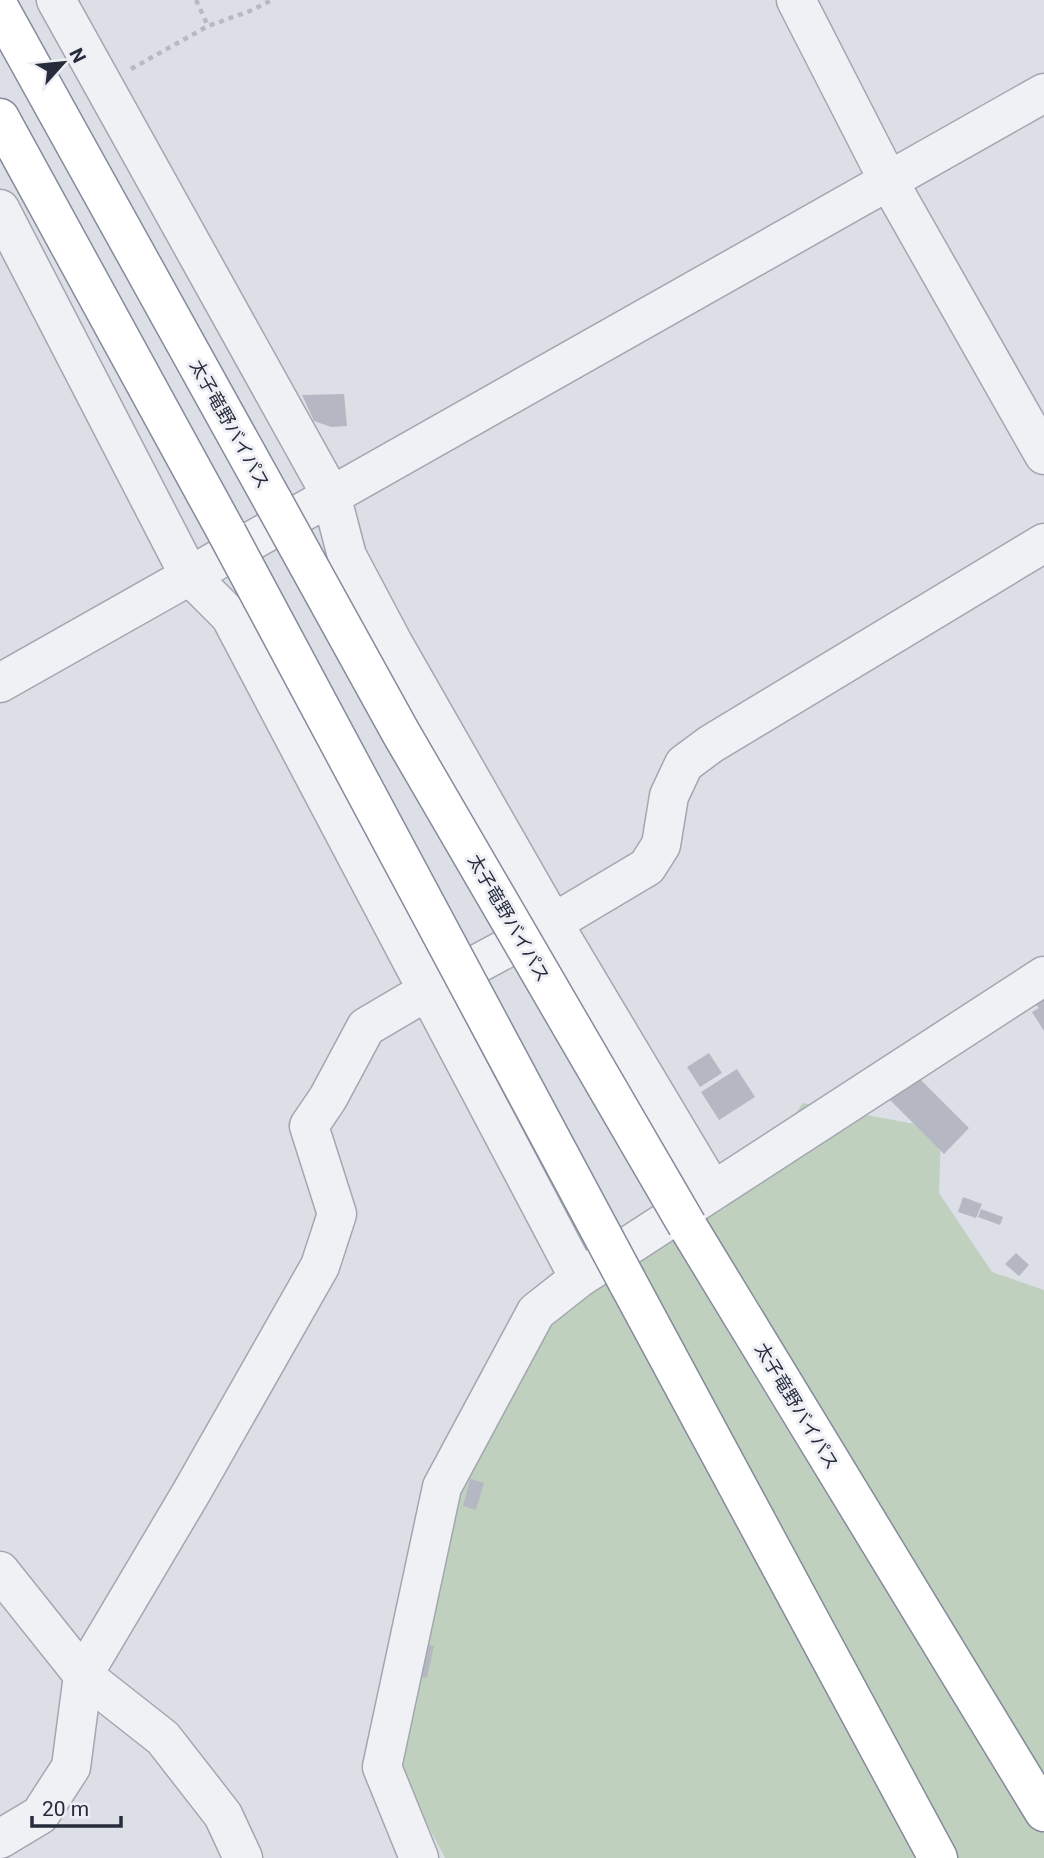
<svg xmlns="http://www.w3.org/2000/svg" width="1044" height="1858" font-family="Roboto,'Noto Sans JP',sans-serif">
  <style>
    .green { fill: #c0d0bf }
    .building { fill: #b5b8c3 }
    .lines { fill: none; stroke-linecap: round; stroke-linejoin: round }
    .minor-casing { stroke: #a3a6b1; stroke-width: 41 }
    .highway-casing { stroke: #858b9d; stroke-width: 41 }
    .path { stroke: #b8bac1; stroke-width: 4.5; stroke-dasharray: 5 5; stroke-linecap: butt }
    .minor { stroke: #f0f1f5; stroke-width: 38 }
    .highway { stroke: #fff; stroke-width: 38 }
    .highway-bridge-casing { stroke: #858b9d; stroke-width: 41; stroke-linecap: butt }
    .highway-bridge { stroke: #fff; stroke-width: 38 }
    .labels { text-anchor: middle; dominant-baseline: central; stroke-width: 6; stroke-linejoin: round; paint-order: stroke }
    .street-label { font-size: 18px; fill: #272c3d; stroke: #edeff4 }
  </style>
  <rect width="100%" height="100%" fill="#dddfe7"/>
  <path class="green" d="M 803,1103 L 941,1129 L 939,1193 L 992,1272 L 1044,1290 L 1044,1858 L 445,1858 L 394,1762 L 454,1505 L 497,1387 L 574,1292 L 725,1208 Z"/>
  <path class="building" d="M 344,394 L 347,426 L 331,427 L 314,421 L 302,395 Z
    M 1044,997 L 1044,1031 L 1032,1012 L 1039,1008 L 1035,1003 Z
    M 709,1053 L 722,1073 L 700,1087 L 687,1067 Z
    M 737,1069 L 755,1097 L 719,1120 L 701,1092 Z
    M 917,1076 L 969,1128 L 944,1154 L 886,1096 Z
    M 963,1197 L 982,1204 L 976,1218 L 958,1212 Z
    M 981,1209 L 1003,1217 L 1000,1225 L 978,1217 Z
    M 1016,1253 L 1029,1265 L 1019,1276 L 1005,1264 Z
    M 470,1479 L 484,1483 L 476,1510 L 463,1506 Z
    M 419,1642 L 434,1646 L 427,1678 L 411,1674 Z"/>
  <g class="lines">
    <g class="minor-casing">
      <path id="minor" d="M 56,0 L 331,495 L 347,556 L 393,643 L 553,923 L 713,1191
        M 796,0 L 888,180 L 1044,455
        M 0,209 L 189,575 L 230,616 L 579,1278
        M 0,683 L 1044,93
        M 0,1571 L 83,1675 L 163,1738 L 223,1815 L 243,1858
        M 0,1839 L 40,1815 L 71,1767 L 83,1675 L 191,1493 L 320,1266 L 337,1214 L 309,1126 L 328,1098 L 366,1027 L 429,990 L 553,923 L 647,867 L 661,845 L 669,796 L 684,764 L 711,744 L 1044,543
        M 419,1858 L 382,1767 L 442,1487 L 536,1312 L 579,1278 L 1044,976"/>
    </g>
    <g class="highway-casing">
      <path id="highway" d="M 0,9 L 274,503
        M 0,118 L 227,533
        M 687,1225 L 1044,1812
        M 627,1281 L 938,1858"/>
    </g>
    <path class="path" d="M 196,0 L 208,26
      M 131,69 L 208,26 L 250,11 L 272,0"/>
    <use href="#minor" class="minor"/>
    <use href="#highway" class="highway"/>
    <g class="highway-bridge-casing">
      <path id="highway-bridge" d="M 274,503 L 401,733 L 687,1225
        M 227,533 L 627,1281"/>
    </g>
    <use href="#highway-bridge" class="highway-bridge"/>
  </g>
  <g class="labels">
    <g class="street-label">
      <text transform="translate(230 424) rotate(61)">太子竜野バイパス</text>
      <text transform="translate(509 918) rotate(60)">太子竜野バイパス</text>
      <text transform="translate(797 1406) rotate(59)">太子竜野バイパス</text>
    </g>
  </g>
  <g transform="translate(63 63) rotate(63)" stroke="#edeff4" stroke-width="5" paint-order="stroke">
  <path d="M0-5L12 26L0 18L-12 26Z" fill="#272c3d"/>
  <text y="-10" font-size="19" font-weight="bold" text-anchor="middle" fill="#272c3d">N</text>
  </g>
  <path d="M32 1816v10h89v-10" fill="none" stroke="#272c3d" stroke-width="3.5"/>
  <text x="42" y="1816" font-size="21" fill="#272c3d" stroke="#edeff4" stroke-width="5" paint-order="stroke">20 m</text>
</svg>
